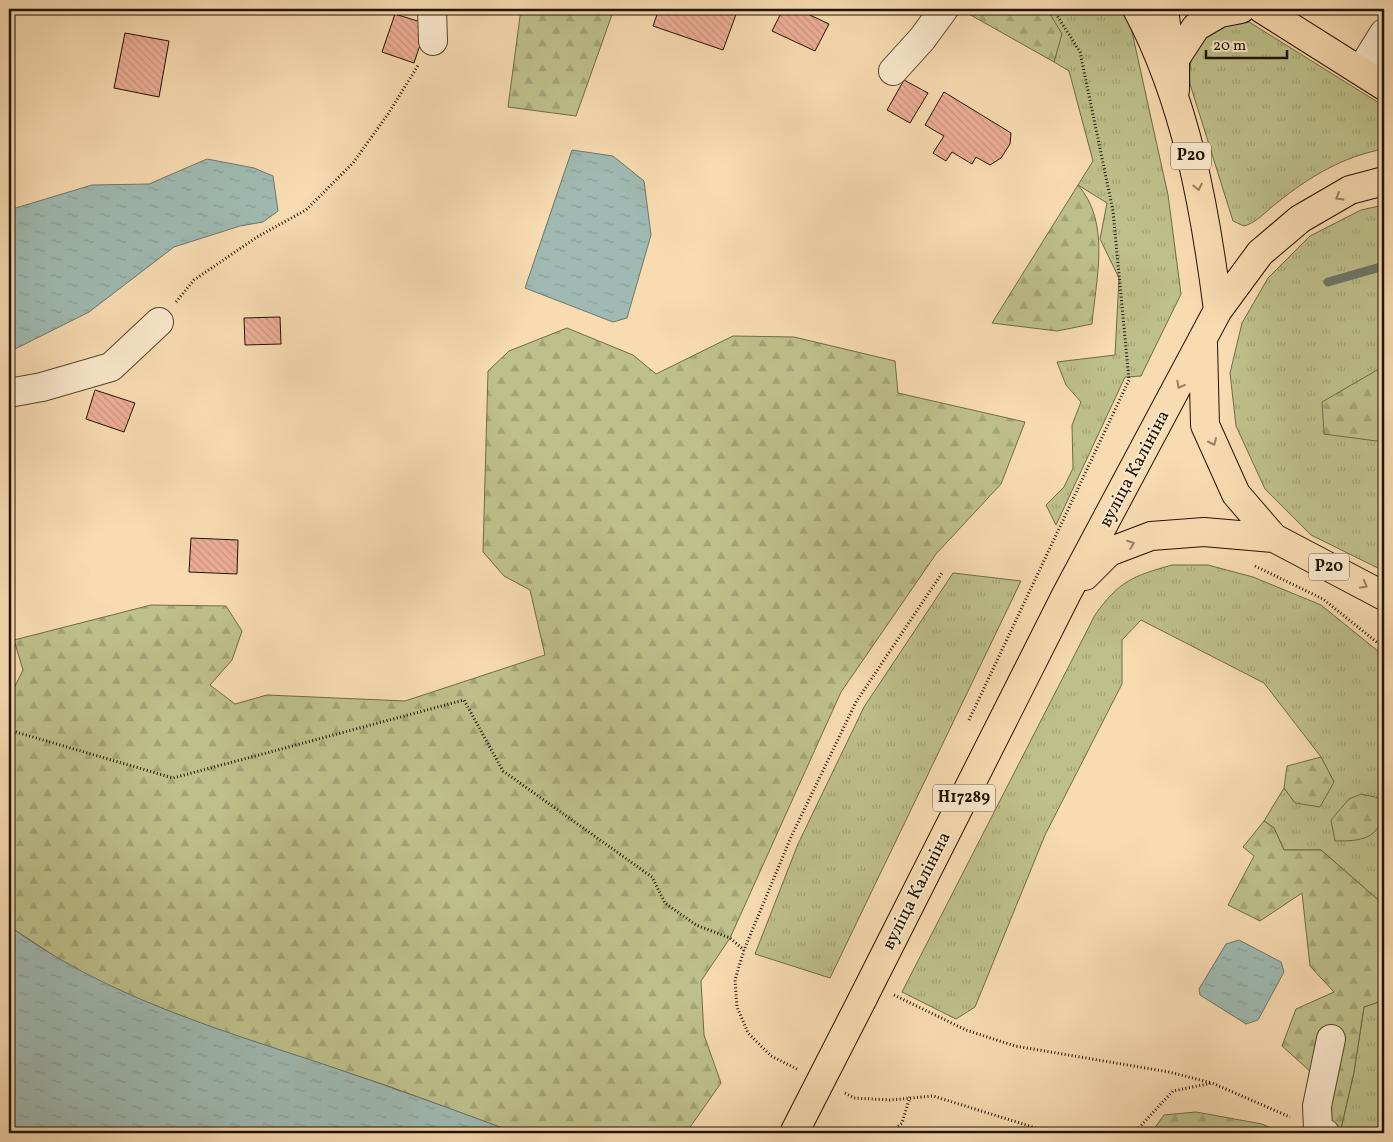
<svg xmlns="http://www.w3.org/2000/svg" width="1393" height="1142" font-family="Vollkorn,serif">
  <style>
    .grass { fill: url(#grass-tufts); stroke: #706a46 }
    .forest { fill: url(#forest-firs); stroke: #706a46 }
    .water { fill: url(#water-ripples); stroke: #6d776b }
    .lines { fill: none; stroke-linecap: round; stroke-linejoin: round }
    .stream { stroke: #6d776b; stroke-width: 9 }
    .building { fill: url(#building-back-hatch); stroke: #211300 }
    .minor-casing { stroke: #57452c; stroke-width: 30 }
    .major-casing { stroke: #211300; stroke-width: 30 }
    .path { stroke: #211300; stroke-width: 3; stroke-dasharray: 1 2.5; stroke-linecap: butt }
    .minor { stroke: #fae8cc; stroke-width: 28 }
    .major { stroke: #f8dbb1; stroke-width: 28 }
    .major-bridge-casing { stroke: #211300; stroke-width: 30; stroke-linecap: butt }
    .major-bridge { stroke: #f8dbb1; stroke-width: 28 }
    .oneway { stroke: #978161 }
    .labels { text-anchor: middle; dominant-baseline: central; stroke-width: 4; stroke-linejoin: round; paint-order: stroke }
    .shield { fill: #fae8cc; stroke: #62533d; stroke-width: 1 }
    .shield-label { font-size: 16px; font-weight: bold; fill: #211300 }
    .street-label { font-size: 18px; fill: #211300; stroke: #fae8cc }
  </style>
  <defs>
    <pattern id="grass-tufts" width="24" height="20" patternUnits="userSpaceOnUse" patternTransform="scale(1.25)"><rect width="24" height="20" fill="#bec08b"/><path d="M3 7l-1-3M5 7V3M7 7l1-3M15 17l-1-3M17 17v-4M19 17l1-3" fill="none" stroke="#a3a476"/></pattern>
    <pattern id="forest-firs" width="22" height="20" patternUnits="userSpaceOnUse" patternTransform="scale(1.25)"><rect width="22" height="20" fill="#bec08b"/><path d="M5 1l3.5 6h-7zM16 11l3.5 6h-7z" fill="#a3a476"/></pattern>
    <pattern id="water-ripples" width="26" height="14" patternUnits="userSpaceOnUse" patternTransform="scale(1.25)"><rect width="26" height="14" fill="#9fbab2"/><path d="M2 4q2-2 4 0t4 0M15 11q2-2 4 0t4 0" fill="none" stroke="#899f97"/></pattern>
    <pattern id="building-back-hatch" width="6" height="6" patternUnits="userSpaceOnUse" patternTransform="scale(1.25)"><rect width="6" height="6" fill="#edae97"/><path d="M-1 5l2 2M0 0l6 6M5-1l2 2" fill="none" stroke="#cb9580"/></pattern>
  </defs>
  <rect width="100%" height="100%" fill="#f8dbb1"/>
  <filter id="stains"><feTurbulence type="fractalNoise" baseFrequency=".004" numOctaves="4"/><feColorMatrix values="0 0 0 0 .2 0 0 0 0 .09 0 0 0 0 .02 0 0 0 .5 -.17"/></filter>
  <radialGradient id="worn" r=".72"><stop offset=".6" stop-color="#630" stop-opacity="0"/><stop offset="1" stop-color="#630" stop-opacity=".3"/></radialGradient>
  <path class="grass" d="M 1047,9 L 1123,9 L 1130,23 L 1168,195 L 1181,294 L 1141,376 L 1125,377 L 1056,525 L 1046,505 L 1064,487 L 1073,468 L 1072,425 L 1081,402 L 1066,385 L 1057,362 L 1115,355 L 1119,278 L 1100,239 L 1107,203 L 1078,185 L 1093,161 L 1069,71 L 1054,62 L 1061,34 Z
    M 1236,21 L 1249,22 L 1384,106 L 1384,149 C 1344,156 1309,177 1278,202 C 1266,211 1258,222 1244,226 L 1233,221 L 1190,84 C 1189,66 1191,45 1206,33 C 1213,27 1227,25 1236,21 Z
    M 1384,205 L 1384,571 L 1311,535 L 1265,489 L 1236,426 L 1230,373 L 1242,323 L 1268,278 L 1310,236 L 1361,210 Z
    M 1172,565 L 1208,565 L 1253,577 L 1321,605 L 1384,656 L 1384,807 L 1380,798 L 1376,830 L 1384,811 L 1384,905 L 1321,850 L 1284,850 L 1274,828 L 1264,821 L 1284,788 L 1295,803 L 1334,782 L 1321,757 L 1264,683 L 1141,620 L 1122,640 L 1122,684 L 1045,835 L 975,1007 L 956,1019 L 902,992 L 1095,615 C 1119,581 1133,576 1172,565 Z
    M 953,573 L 1021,581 L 830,978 L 755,954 L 798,844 L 864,707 Z
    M 1384,1000 L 1382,1017 L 1384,1017 L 1384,1133 L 1340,1133 L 1354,1072 L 1364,1007 Z"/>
  <path class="forest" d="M 521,9 L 614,9 L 576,116 L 508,107 Z
    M 960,9 L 1047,9 L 1062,34 L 1054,62 Z
    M 1078,185 C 1111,223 1096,278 1092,324 L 1057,331 L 992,323 Z
    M 567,328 L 633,355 L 656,374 L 733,336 L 794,337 L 895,361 L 898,393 L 1025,422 L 1001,484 L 936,554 L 841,692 L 730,938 L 701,981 L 704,1035 L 721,1083 L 686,1133 L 516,1133 L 388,1086 L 210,1027 L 136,998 L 80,973 L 9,926 L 9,698 L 23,670 L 14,640 L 151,605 L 226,606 L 242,631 L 232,660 L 210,685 L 235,704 L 267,695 L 405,701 L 545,655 L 530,590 L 504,576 L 483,552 L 488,371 L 509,351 Z
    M 1384,366 L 1384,442 L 1324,434 L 1322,402 Z
    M 1321,757 L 1334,782 L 1320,807 L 1295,803 L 1284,788 L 1287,766 Z
    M 1361,794 L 1380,798 L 1384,807 C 1381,840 1361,841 1335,841 L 1331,820 L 1349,799 Z
    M 1264,821 L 1274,828 L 1284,850 L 1321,850 L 1384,905 L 1384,1000 L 1364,1007 L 1354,1072 L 1340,1133 L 1319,1133 L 1312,1073 L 1282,1046 L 1296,1009 L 1334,992 L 1310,966 L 1302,893 L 1260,921 L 1228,905 L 1254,856 L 1243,847 Z
    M 1196,1112 L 1262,1124 L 1283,1133 L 1151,1133 L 1164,1115 Z"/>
  <path class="water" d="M 572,150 L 613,156 L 644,181 L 651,235 L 627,318 L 613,322 L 525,288 Z
    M 207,159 L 254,168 L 273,176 L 278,211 L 263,222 L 240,226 L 174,247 L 89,312 L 9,352 L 9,210 L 92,185 L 149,184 Z
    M 9,926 C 103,995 214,1028 323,1064 C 388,1086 452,1109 516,1133 L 9,1133 Z
    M 1239,940 L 1281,962 L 1284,972 L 1258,1020 L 1246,1024 L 1200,995 L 1199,989 L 1226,944 Z"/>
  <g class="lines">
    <path class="stream" d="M 1328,282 L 1384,266"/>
  </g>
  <path class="building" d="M 659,9 L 738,9 L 723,50 L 653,26 Z
    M 783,9 L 797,9 L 829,24 L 815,51 L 772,31 Z
    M 395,14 L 427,24 L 414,63 L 382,52 Z
    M 125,33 L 169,41 L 159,97 L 114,88 Z
    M 904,80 L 928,93 L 910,123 L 887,110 Z
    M 944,92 L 1011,133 L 1010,144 L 1001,158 L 990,165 L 976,157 L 972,164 L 952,152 L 946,161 L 933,153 L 944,136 L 925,125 Z
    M 280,317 L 281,344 L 245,345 L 244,318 Z
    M 95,390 L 135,403 L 124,432 L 86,419 Z
    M 191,538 L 238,540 L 237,574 L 189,572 Z"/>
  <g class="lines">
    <g class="minor-casing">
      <path id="minor" d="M 432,9 L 433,41
        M 1361,70 L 1384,33
        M 893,71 L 922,39 L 944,9
        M 9,393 L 42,387 L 111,367 L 159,322
        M 1325,1133 L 1318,1129 L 1317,1106 L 1331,1039"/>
    </g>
    <g class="major-casing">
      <path id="major" d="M 1137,9 C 1186,101 1205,208 1218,310
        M 1164,9 L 1171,64
        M 1262,9 L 1384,86
        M 1175,90 L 1175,59 L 1196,27 L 1220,13 L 1241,9
        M 1203,344 L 1205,425 L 1236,494 L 1274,538 L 1384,596
        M 1085,576 L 1109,552 L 1151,536 L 1204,532 L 1274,538
        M 862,1000 L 1066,595 L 1218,310 L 1260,253 L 1300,219 L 1350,190 L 1384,181"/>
    </g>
    <path class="path" d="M 176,302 L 194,280 L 257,237 L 306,210 L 353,163 L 388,114 L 419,64
      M 1255,566 L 1323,599 L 1384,648
      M 969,720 L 1129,380 L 1113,211 L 1080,52 L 1053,9
      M 9,730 L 173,778 L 464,700 L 503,771 L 652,877 L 665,903 L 696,925 L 730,938 L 744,950
      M 894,995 L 966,1030 L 1015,1046 L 1169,1072 L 1212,1083
      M 797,1069 L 771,1056 L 748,1033 L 737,1007 L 735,980 L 744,950 L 791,837 L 856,702 L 942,573
      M 845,1093 L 854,1098 L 891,1100 L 933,1096 L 1052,1133
      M 890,1133 L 902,1123 L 910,1097
      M 1134,1133 L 1173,1091 L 1212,1083 L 1290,1117"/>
    <use href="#minor" class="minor"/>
    <use href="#major" class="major"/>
    <g class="major-bridge-casing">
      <path id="major-bridge" d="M 794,1133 L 862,1000"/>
    </g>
    <use href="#major-bridge" class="major-bridge"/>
  </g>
  <defs><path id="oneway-chevron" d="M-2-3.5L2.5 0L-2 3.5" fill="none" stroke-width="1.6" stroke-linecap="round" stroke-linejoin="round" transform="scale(1.25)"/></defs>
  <g class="oneway">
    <use href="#oneway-chevron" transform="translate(1198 187) rotate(77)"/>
    <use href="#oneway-chevron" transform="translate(1339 197) rotate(150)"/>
    <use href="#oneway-chevron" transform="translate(1180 385) rotate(118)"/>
    <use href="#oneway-chevron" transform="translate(1213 442) rotate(66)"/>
    <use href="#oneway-chevron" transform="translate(1131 544) rotate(-21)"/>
    <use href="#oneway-chevron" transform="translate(1364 585) rotate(28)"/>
  </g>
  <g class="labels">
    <g class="shield">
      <rect x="1171" y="142.5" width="40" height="27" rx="4"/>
      <rect x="1309" y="553.5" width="40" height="27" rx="4"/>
      <rect x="933" y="784.5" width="62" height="27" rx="4"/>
    </g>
    <g class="shield-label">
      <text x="1191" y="156">Р20</text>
      <text x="1329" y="567">Р20</text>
      <text x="964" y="798">Н17289</text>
    </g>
    <g class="street-label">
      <text transform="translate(1135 469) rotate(-62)">вуліца Калініна</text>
      <text transform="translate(917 891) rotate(-63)">вуліца Калініна</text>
    </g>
  </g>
  <rect width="1393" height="1142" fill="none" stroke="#f8dbb1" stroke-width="30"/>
  <rect x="10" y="10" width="1373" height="1122" fill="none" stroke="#211300" stroke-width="2.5"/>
  <rect x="15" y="15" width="1363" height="1112" fill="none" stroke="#211300"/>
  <path d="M1206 50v8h81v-8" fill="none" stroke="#211300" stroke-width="2.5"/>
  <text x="1213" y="50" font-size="15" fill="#211300" stroke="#fae8cc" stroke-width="4" paint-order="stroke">20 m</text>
  <rect width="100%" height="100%" filter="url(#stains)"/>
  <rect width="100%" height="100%" fill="url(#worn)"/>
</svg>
